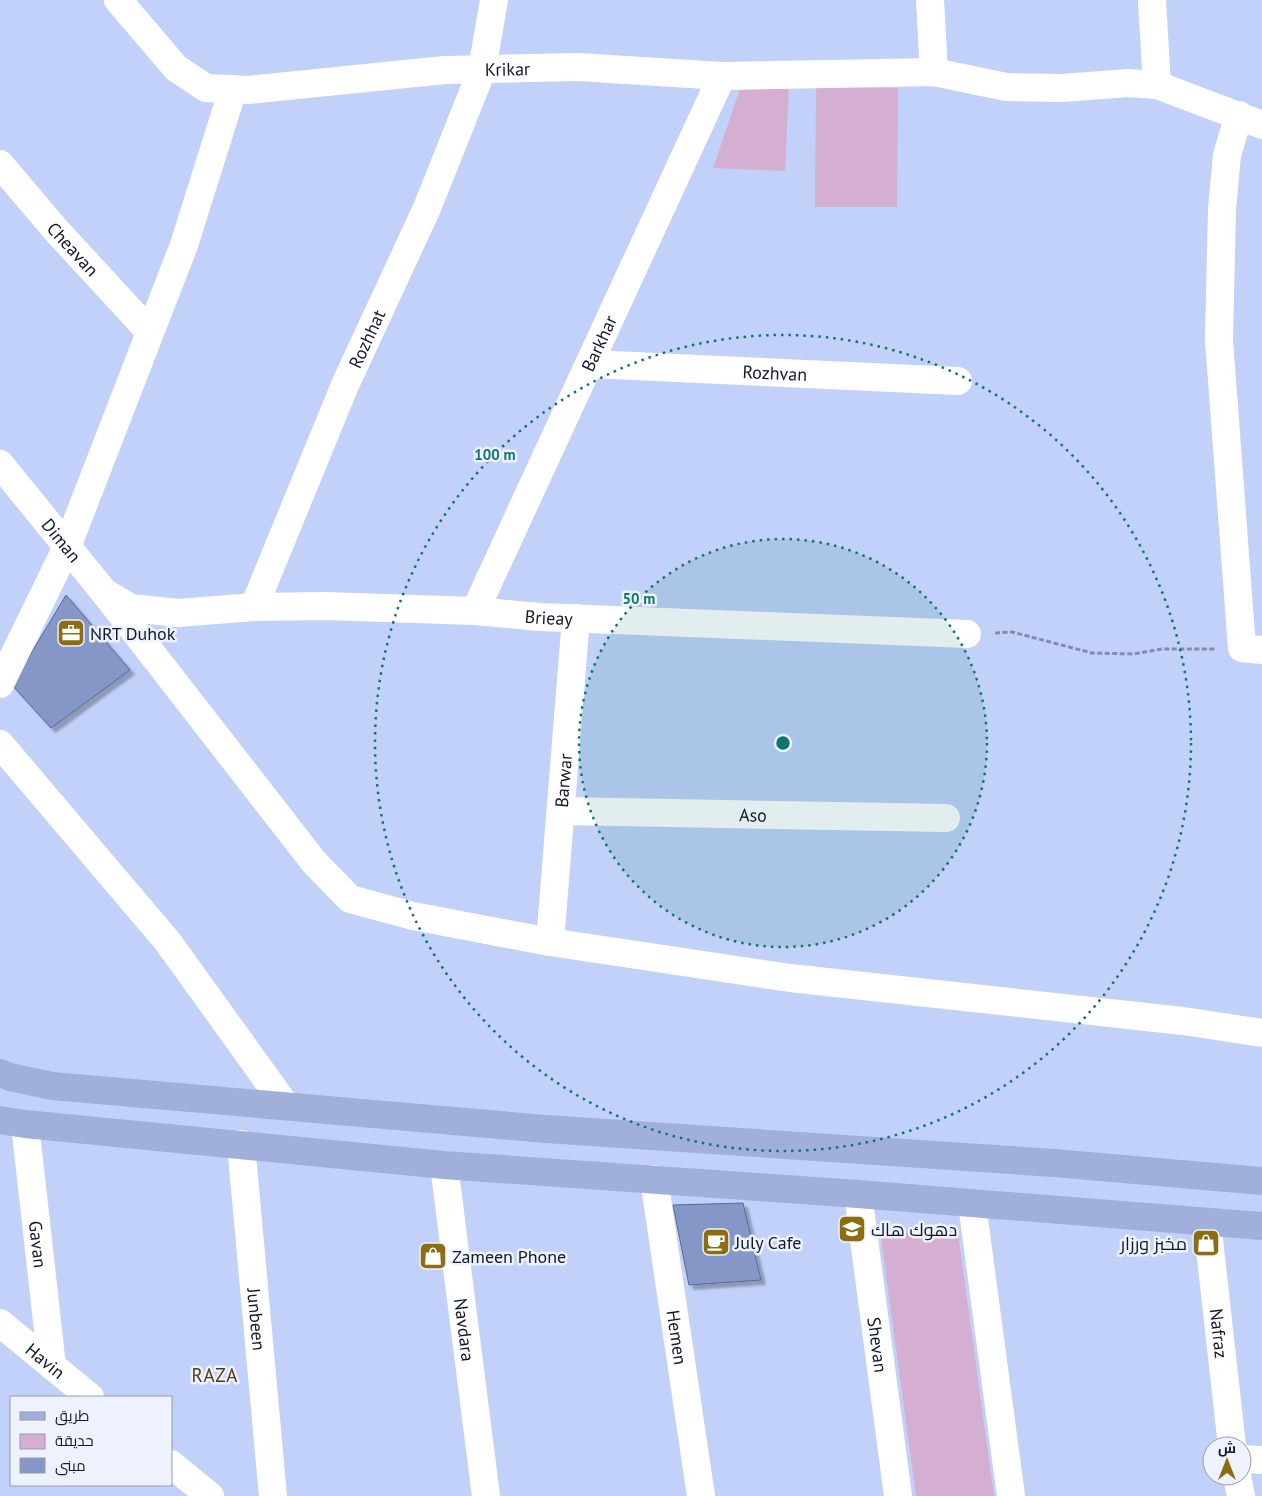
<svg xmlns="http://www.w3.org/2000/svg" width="1262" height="1496" font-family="'PT Sans',Cairo,sans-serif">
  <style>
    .green { fill: #d4afd2 }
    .building { fill: #8597c7; stroke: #586896; filter: url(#shadow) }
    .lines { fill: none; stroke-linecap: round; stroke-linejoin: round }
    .path { stroke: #818dad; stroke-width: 3; stroke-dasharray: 5 2.5; stroke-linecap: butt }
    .minor { stroke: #fff; stroke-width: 28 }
    .primary { stroke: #a1b0da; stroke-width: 28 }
    .ring { fill: none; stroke: #0f766e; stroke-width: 2.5; stroke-dasharray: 2.5 5 }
    .labels { text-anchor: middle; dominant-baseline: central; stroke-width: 5; stroke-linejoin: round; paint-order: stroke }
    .street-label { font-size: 18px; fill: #12182a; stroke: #eef2fd }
    .poi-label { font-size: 18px; fill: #12182a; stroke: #eef2fd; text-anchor: start }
    .neighbourhood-label { font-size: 19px; letter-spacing: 1px; fill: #4c3d15; stroke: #eef2fd }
    .centre { fill: #0f766e; stroke: #eef2fd; stroke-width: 2.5 }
    .ring-label { font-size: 15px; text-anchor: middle; font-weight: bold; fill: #0f766e; stroke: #eef2fd; stroke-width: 5; stroke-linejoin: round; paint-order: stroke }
  </style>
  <defs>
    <filter id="shadow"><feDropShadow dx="4.5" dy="4.5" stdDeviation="1" flood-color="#0004"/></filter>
  </defs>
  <rect width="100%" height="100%" fill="#c1d1fa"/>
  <path class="green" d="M 789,85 L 785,171 L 713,168 L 741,86 Z
    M 816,87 L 898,88 L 897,207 L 815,207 Z
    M 880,1231 L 958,1233 L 994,1496 L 916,1496 Z"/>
  <path class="building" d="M 66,595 L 130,670 L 51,728 L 12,685 Z
    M 743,1203 L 761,1280 L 689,1285 L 673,1205 Z"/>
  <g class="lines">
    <path class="path" d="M 995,633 L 1012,632 L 1092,653 L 1133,654 L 1162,649 L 1215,649"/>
    <g class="minor">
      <path id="s1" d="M 118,0 L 176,68 L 206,88 L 248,90 L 445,70 L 578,67 L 722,76 L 934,72 L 1006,87 L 1062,88 L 1128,83 L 1157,85 L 1262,125"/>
      <path d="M 930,0 L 934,72"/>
      <path d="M 1152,0 L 1157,85"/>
      <path d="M 1239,115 L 1227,155 L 1222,209 L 1219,340 L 1242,648 L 1262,650"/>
      <path id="s2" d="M 0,164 L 55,229 L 150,332"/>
      <path id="s3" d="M 591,364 L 958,381"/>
      <path id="s4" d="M 0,464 L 104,592 L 131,608 L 178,613 L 254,607 L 325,606 L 475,611 L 540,617 L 967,634"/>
      <path d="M 104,592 L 314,862 L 350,899 L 413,916 L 550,942 L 790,978 L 1183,1021 L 1262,1033"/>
      <path id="s5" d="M 254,607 L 345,385 L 427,208 L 482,70 L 494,0"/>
      <path id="s6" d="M 475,611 L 722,76"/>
      <path d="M 0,684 L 67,547 L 184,245 L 233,89"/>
      <path d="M 0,744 L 168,942 L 286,1106"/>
      <path id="s7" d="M 562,811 L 946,818"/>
      <path id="s8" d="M 550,942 L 576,618"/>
      <path id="s9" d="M 25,1124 L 52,1366"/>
      <path id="s10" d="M 241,1144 L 273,1496"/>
      <path id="s11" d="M 444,1165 L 486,1496"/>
      <path id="s12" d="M 654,1179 L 701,1496"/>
      <path id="s13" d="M 858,1194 L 898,1496"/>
      <path d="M 972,1204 L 1011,1496"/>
      <path id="s14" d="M 1207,1222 L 1232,1446"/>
      <path id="s15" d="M 0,1323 L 90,1397"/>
      <path d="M 1242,1459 L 1262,1460"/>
      <path d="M 171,1464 L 210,1496"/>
      <path d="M 1237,1476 L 1241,1496"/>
    </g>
    <path class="primary" d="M 0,1073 L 10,1077 L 52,1086 L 546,1129 L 1054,1163 L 1262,1181
      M 0,1120 L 25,1124 L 444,1165 L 858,1194 L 1262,1226"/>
  </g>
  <circle cx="783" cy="743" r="204" fill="#0f766e" fill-opacity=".12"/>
  <g class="ring">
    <circle cx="783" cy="743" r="204"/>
    <circle cx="783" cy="743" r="408"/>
  </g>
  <defs>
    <g id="office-square" transform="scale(1.4375)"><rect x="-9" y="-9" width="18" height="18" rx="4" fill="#8c6e11" stroke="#eef2fd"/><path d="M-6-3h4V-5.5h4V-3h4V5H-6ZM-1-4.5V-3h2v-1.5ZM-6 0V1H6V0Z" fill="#fff"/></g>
    <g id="school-square" transform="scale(1.4375)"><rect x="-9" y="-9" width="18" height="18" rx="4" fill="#8c6e11" stroke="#eef2fd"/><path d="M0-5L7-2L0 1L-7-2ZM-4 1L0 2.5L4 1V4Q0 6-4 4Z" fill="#fff"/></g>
    <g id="cafe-square" transform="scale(1.4375)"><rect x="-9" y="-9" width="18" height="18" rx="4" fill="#8c6e11" stroke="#eef2fd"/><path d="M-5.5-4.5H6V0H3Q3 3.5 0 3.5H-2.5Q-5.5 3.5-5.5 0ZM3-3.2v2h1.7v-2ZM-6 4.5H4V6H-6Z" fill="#fff"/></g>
    <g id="shop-square" transform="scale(1.4375)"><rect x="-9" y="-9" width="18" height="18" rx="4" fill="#8c6e11" stroke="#eef2fd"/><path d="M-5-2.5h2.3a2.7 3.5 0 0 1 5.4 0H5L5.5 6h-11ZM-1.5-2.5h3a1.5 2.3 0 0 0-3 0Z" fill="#fff"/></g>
  </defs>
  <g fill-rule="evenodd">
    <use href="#office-square" x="71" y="633"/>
    <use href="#school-square" x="852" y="1229"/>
    <use href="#cafe-square" x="716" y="1242"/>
    <use href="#shop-square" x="1206" y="1243"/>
    <use href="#shop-square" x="433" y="1256"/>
  </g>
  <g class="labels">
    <g class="street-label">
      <text stroke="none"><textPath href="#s1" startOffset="428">Krikar</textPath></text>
      <text stroke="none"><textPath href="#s2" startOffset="112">Cheavan</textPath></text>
      <text stroke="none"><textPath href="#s5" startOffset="291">Rozhhat</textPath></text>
      <text stroke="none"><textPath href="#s6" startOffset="295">Barkhar</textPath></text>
      <text stroke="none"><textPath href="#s3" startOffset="184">Rozhvan</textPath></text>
      <text stroke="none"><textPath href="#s4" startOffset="98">Diman</textPath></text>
      <text stroke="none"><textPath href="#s4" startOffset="615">Brieay</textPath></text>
      <text stroke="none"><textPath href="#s8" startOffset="162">Barwar</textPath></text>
      <text stroke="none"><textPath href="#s7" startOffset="191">Aso</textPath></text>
      <text stroke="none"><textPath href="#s9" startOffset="121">Gavan</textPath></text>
      <text stroke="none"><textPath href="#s10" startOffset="176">Junbeen</textPath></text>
      <text stroke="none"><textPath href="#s11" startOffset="166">Navdara</textPath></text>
      <text stroke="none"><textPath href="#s14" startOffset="112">Nafraz</textPath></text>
      <text stroke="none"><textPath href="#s12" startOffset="160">Hemen</textPath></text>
      <text stroke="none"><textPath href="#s13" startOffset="152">Shevan</textPath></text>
      <text stroke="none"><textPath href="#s15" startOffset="59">Havin</textPath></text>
    </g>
    <g class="poi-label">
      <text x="90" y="633">NRT Duhok</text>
      <text x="871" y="1229">دهوك هاك</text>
      <text x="735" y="1242">July Cafe</text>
      <text x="1187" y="1243" text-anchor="end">مخبز ورزار</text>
      <text x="452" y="1256">Zameen Phone</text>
    </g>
    <g class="neighbourhood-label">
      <text x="215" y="1375">RAZA</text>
    </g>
  </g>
  <circle cx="783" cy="743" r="8" class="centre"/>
  <g class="ring-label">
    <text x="495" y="460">100 m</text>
    <text x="639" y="604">50 m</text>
  </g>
  <rect x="10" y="1396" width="162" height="90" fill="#eef2fd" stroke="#969ba9"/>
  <rect x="20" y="1412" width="25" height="8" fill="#a1b0da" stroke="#969ba9"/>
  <text x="55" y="1421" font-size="15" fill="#12182a">طريق</text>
  <rect x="20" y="1434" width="25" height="15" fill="#d4afd2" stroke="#969ba9"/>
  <text x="55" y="1446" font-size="15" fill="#12182a">حديقة</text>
  <rect x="20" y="1458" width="25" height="15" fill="#8597c7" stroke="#969ba9"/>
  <text x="55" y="1471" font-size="15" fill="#12182a">مبنى</text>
  <g transform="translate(1227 1461)"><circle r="24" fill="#eef2fd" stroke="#969ba9"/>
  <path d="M0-4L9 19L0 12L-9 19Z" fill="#8c6e11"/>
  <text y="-8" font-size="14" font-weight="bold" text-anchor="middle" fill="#12182a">ش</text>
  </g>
</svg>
